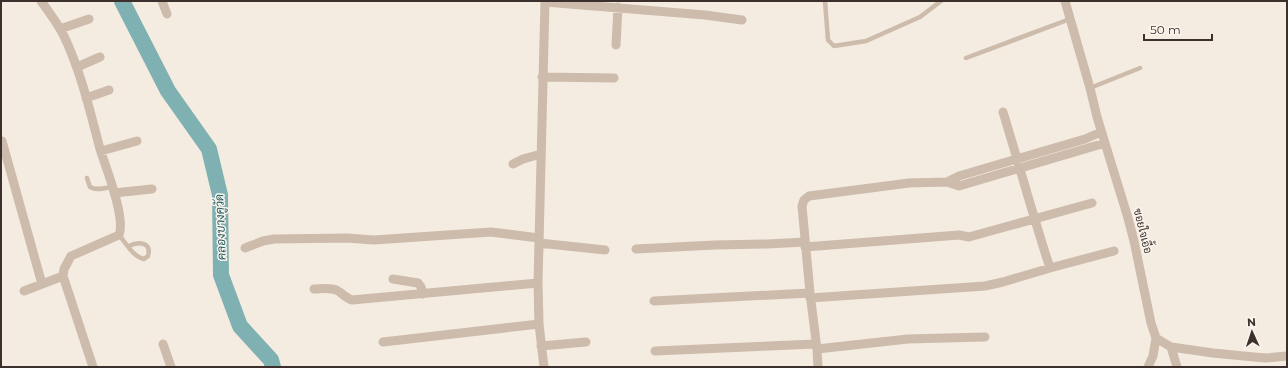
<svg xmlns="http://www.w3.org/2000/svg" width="1288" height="368" font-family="Montserrat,Sarabun,sans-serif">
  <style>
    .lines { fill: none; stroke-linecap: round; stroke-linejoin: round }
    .river { stroke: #7fb0b2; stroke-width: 16 }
    .lane { stroke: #cdbbac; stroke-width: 4.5 }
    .street { stroke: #cdbbac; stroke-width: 9 }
    .labels { text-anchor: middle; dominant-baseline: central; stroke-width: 3; stroke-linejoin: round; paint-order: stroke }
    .street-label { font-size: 11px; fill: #3b302b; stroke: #fbf5ee }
    .water-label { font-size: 12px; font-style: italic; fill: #1f5a5e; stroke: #fbf5ee }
  </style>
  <rect width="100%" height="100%" fill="#f4ebe1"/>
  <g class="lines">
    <path class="river" d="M 122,1 L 168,91 L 209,149 L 220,195 L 221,275 L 240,326 L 271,360 L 273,367"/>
    <path class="lane" d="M 825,1 L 828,40 L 834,46 L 866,41 L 920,17 L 941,1
      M 966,58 L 1070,19
      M 1090,88 L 1140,68
      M 87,178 L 90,187 C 97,191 105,188 112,187
      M 119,235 C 126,243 133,257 144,259 L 148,256 C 152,242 138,241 129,246"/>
    <path class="street" d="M 41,1 C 49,12 58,24 64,36 C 81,72 90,111 100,149 C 106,168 126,218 119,235 L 71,256 L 64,269 L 63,276 L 93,367
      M 162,1 L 167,14
      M 1065,1 L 1090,88 L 1097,117 L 1128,218 L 1134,241 L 1151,323 L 1156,338 L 1171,347 L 1213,353 L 1254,357 L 1266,358 L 1287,356
      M 545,2 L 705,15 L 742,20
      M 60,29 L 89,19
      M 616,45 L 618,7
      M 77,67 L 100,57
      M 542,77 L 614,78
      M 86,98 L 109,90
      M 1003,112 C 1019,164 1033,216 1050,268
      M 2,141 L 42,284
      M 101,151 L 137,141
      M 513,164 L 523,159 L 541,154
      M 947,182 L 959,176 L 1085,139 L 1101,132
      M 114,193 L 152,189
      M 539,243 L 605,250
      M 805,247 L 959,235 L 969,237 L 1092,203
      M 245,248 L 263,241 L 274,239 L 347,238 L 374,240 L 491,232 L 539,238
      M 636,249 L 715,245 L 767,244 L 805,242
      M 393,279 L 418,283 L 421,287 L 423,294
      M 314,289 C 321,289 332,287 338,291 C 343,294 346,298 352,300 L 538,283
      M 24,291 L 63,276
      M 810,298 L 985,286 L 1003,282 L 1050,268 L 1114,251
      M 654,301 L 810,293
      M 985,337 L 908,339 L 817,349 L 810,293 L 802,206 L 804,200 L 809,196 L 909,183 L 947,182 L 959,186 L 1105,143
      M 383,342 L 539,324
      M 163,344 L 171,367
      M 541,346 L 586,342
      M 1171,347 L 1177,367
      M 817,349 L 818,367
      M 655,351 L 816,344
      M 544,367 L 539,324 L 538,283 L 545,1
      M 1148,367 L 1153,356 L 1156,338"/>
  </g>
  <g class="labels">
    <g class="street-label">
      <text transform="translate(1143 231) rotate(76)">ซอยใจเอื้อ</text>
    </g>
    <g class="water-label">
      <text transform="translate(220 227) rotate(-92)">คลองบางคูวัด</text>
    </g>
  </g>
  <rect width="1288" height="368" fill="none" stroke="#3b302b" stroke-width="4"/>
  <g transform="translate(1252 332) rotate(357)" stroke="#fbf5ee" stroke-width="3" paint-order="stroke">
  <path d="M0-3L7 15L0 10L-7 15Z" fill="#3b302b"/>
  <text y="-6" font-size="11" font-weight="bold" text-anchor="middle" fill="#3b302b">N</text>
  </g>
  <path d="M1144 34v6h68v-6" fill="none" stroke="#3b302b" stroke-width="2"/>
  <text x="1150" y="34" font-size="12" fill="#3b302b" stroke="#fbf5ee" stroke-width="3" paint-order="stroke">50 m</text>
</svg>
